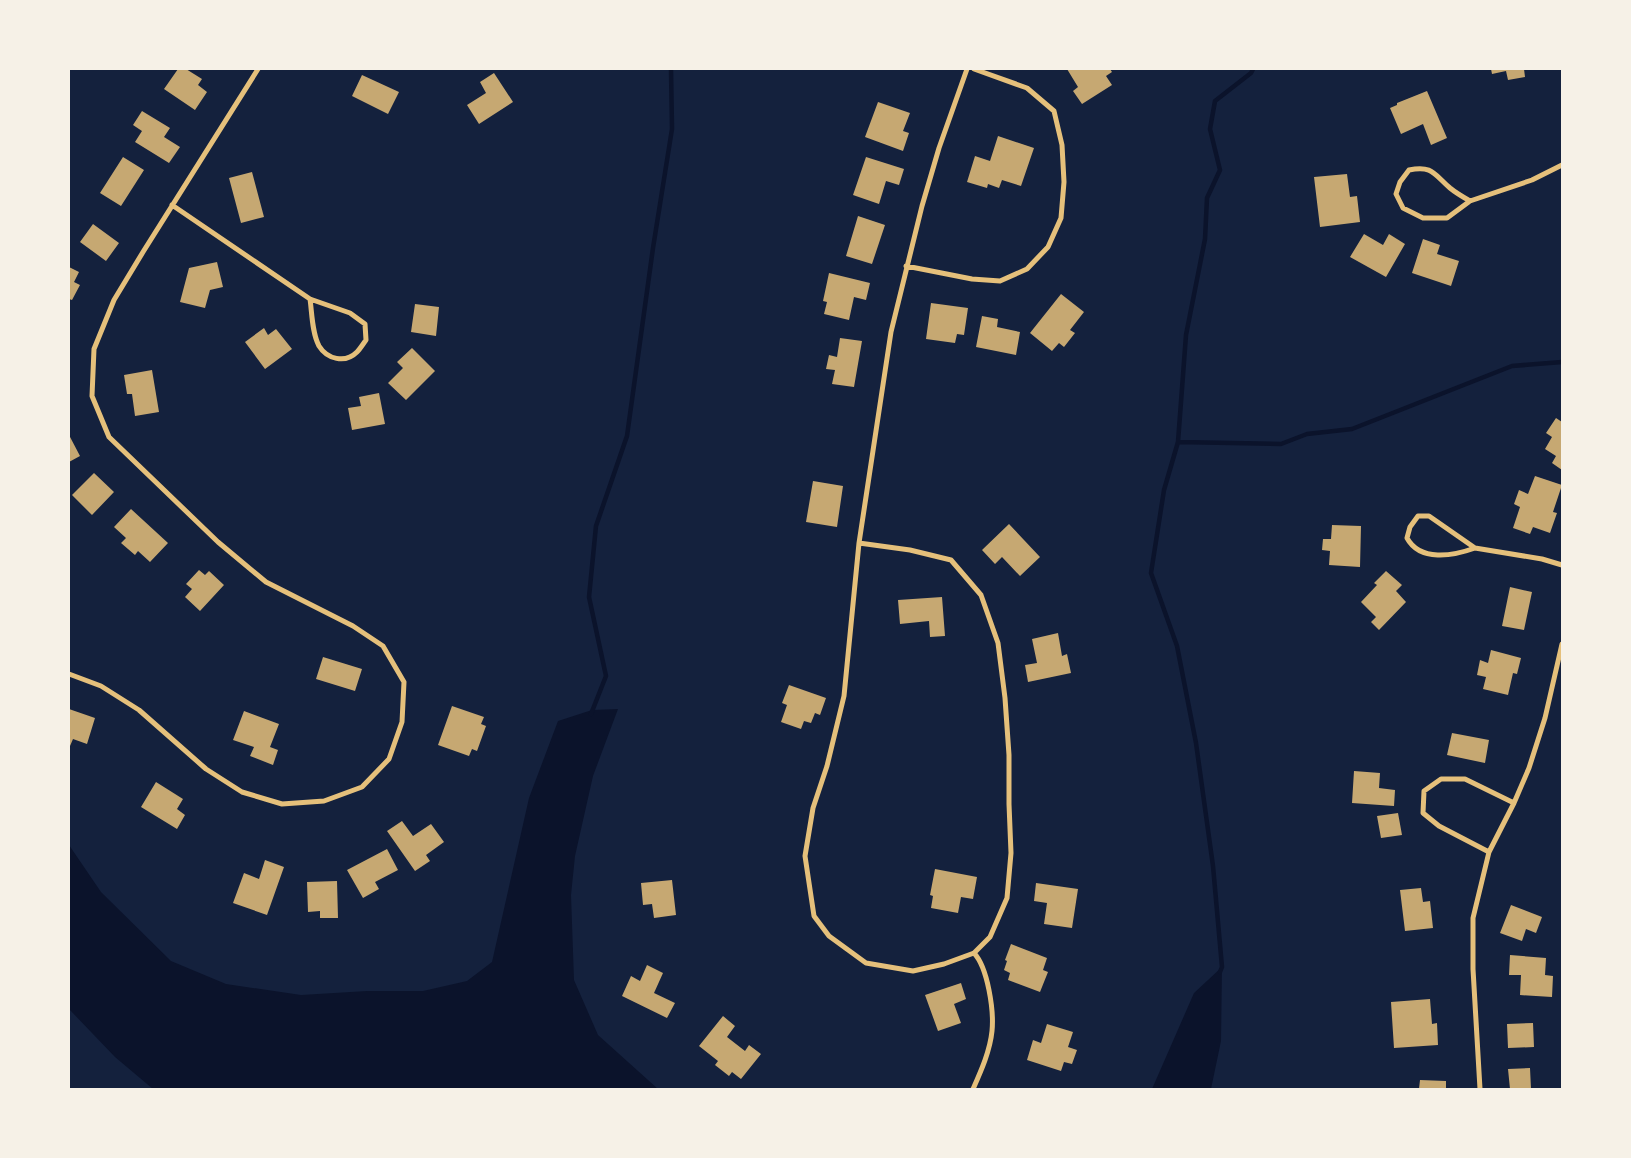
<svg xmlns="http://www.w3.org/2000/svg" width="1631" height="1158" font-family="'DejaVu Sans',sans-serif">
  <style>
    .water { fill: #0b132b }
    .lines { fill: none; stroke-linecap: round; stroke-linejoin: round }
    .stream { stroke: #0b132b; stroke-width: 4.5 }
    .building { fill: #c6a872 }
    .minor { stroke: #e5c07b; stroke-width: 5 }
  </style>
  <rect width="100%" height="100%" fill="#14213d"/>
  <path class="water" d="M 618,709 L 593,776 L 575,856 L 571,895 L 574,980 L 598,1035 L 658,1089 L 153,1089 L 115,1057 L 69,1009 L 69,845 L 101,892 L 171,961 L 226,984 L 301,995 L 367,991 L 423,991 L 467,981 L 492,962 L 529,798 L 558,721 L 592,710 Z
    M 1222,967 L 1221,1041 L 1211,1089 L 1152,1089 L 1194,993 Z"/>
  <g class="lines">
    <path class="stream" d="M 1178,442 L 1281,444 L 1307,434 L 1352,429 L 1512,366 L 1562,362
      M 591,714 L 606,676 L 589,597 L 596,526 L 627,436 L 653,248 L 672,129 L 671,69
      M 1220,972 L 1222,967 L 1213,866 L 1196,743 L 1177,646 L 1151,573 L 1164,490 L 1178,442 L 1186,335 L 1205,239 L 1207,198 L 1220,170 L 1210,129 L 1215,101 L 1251,73 L 1253,69"/>
  </g>
  <path class="building" d="M 178,69 L 186,69 L 202,79 L 198,85 L 207,92 L 195,110 L 164,89 Z
    M 1067,69 L 1110,69 L 1112,72 L 1106,76 L 1112,85 L 1082,104 L 1073,91 L 1078,87 Z
    M 1491,69 L 1524,69 L 1525,77 L 1508,80 L 1506,71 L 1492,74 Z
    M 494,73 L 513,102 L 479,124 L 467,105 L 486,93 L 480,82 Z
    M 362,75 L 399,92 L 388,114 L 352,96 Z
    M 1427,91 L 1447,138 L 1431,145 L 1423,124 L 1401,134 L 1390,108 L 1397,105 L 1397,103 Z
    M 878,102 L 910,113 L 903,131 L 909,133 L 903,151 L 865,137 Z
    M 142,111 L 170,128 L 164,137 L 180,147 L 169,163 L 135,142 L 142,131 L 133,125 Z
    M 998,136 L 1034,148 L 1021,186 L 1002,180 L 999,188 L 988,184 L 987,188 L 967,182 L 975,156 L 990,161 Z
    M 123,157 L 144,170 L 121,206 L 100,193 Z
    M 866,157 L 904,169 L 899,185 L 886,181 L 879,204 L 853,195 Z
    M 252,172 L 264,217 L 241,223 L 229,178 Z
    M 1347,174 L 1350,197 L 1357,196 L 1360,222 L 1320,227 L 1314,177 Z
    M 858,216 L 885,225 L 872,264 L 846,256 Z
    M 93,224 L 119,243 L 106,261 L 80,242 Z
    M 1364,234 L 1383,245 L 1389,234 L 1405,244 L 1386,277 L 1350,257 Z
    M 1423,239 L 1440,245 L 1437,254 L 1459,261 L 1451,286 L 1412,273 Z
    M 217,262 L 223,287 L 210,290 L 205,308 L 180,302 L 189,268 Z
    M 69,267 L 79,272 L 74,282 L 80,285 L 72,300 L 69,299 Z
    M 829,273 L 870,283 L 866,300 L 854,297 L 849,320 L 824,314 L 827,302 L 823,301 Z
    M 1061,294 L 1084,312 L 1070,330 L 1075,333 L 1064,347 L 1059,343 L 1052,351 L 1030,333 Z
    M 931,303 L 968,308 L 964,335 L 957,334 L 955,343 L 926,339 Z
    M 415,304 L 439,307 L 436,336 L 411,332 Z
    M 982,316 L 998,319 L 997,327 L 1020,332 L 1016,355 L 976,347 Z
    M 264,328 L 268,335 L 276,329 L 292,349 L 265,369 L 245,342 Z
    M 840,338 L 862,341 L 854,387 L 832,384 L 835,370 L 826,369 L 829,355 L 837,357 Z
    M 412,348 L 435,371 L 406,400 L 388,383 L 403,368 L 397,362 Z
    M 152,370 L 159,412 L 135,416 L 132,394 L 127,394 L 124,375 Z
    M 379,393 L 385,424 L 352,430 L 348,408 L 361,406 L 359,397 Z
    M 1556,418 L 1562,422 L 1562,470 L 1552,463 L 1556,456 L 1545,449 L 1552,437 L 1546,433 Z
    M 69,435 L 80,456 L 69,462 Z
    M 94,473 L 114,492 L 92,515 L 72,495 Z
    M 1535,476 L 1562,485 L 1553,512 L 1557,513 L 1550,533 L 1533,527 L 1530,534 L 1513,528 L 1520,507 L 1514,504 L 1519,490 L 1528,494 Z
    M 813,481 L 843,486 L 837,527 L 806,522 Z
    M 131,509 L 168,543 L 150,562 L 138,551 L 135,555 L 121,543 L 126,538 L 114,527 Z
    M 1009,524 L 1040,557 L 1020,576 L 1002,557 L 995,564 L 982,550 Z
    M 1332,525 L 1361,526 L 1360,567 L 1329,565 L 1330,551 L 1322,550 L 1323,539 L 1331,539 Z
    M 199,570 L 205,575 L 209,571 L 224,585 L 200,611 L 185,597 L 192,589 L 186,584 Z
    M 1386,571 L 1402,585 L 1396,591 L 1406,602 L 1379,630 L 1371,622 L 1376,617 L 1361,602 L 1377,585 L 1374,583 Z
    M 1510,587 L 1532,592 L 1524,630 L 1502,626 Z
    M 942,597 L 945,636 L 930,637 L 929,621 L 900,624 L 898,600 Z
    M 1058,633 L 1062,656 L 1067,654 L 1071,673 L 1028,682 L 1025,665 L 1037,663 L 1032,639 Z
    M 1491,650 L 1521,658 L 1517,674 L 1513,673 L 1508,695 L 1483,689 L 1486,677 L 1477,675 L 1480,660 L 1488,663 Z
    M 323,657 L 362,669 L 355,691 L 316,679 Z
    M 789,685 L 826,698 L 820,715 L 815,713 L 811,723 L 804,721 L 801,729 L 781,722 L 787,705 L 782,703 Z
    M 452,706 L 484,717 L 481,724 L 486,726 L 477,751 L 472,749 L 469,756 L 438,745 Z
    M 69,709 L 95,718 L 87,744 L 73,739 L 70,746 L 69,746 Z
    M 244,711 L 279,724 L 270,747 L 278,750 L 273,765 L 250,756 L 254,747 L 233,740 Z
    M 1452,733 L 1489,740 L 1485,763 L 1447,755 Z
    M 1354,771 L 1380,773 L 1379,788 L 1395,790 L 1394,806 L 1352,803 Z
    M 156,782 L 183,799 L 177,809 L 185,815 L 177,829 L 141,807 Z
    M 1398,813 L 1402,835 L 1381,838 L 1377,816 Z
    M 402,821 L 413,836 L 431,824 L 444,842 L 426,855 L 430,861 L 415,871 L 387,831 Z
    M 387,849 L 398,870 L 375,882 L 379,889 L 363,898 L 347,870 Z
    M 265,860 L 284,867 L 267,915 L 233,903 L 244,873 L 259,879 Z
    M 935,869 L 977,877 L 973,899 L 961,897 L 958,913 L 931,908 L 933,896 L 930,895 Z
    M 672,880 L 676,915 L 654,918 L 652,904 L 643,905 L 641,883 Z
    M 337,881 L 338,918 L 320,918 L 320,911 L 308,912 L 307,882 Z
    M 1036,883 L 1078,889 L 1072,928 L 1044,924 L 1047,903 L 1034,901 Z
    M 1421,888 L 1423,902 L 1430,901 L 1433,928 L 1405,931 L 1400,890 Z
    M 1511,905 L 1542,917 L 1536,933 L 1526,929 L 1522,941 L 1500,933 Z
    M 1011,944 L 1047,958 L 1043,970 L 1048,972 L 1040,992 L 1008,980 L 1010,973 L 1004,970 L 1007,961 L 1005,960 Z
    M 1510,955 L 1546,958 L 1545,975 L 1553,976 L 1552,997 L 1520,995 L 1521,975 L 1509,975 Z
    M 647,965 L 663,973 L 654,993 L 675,1003 L 667,1018 L 622,996 L 631,976 L 640,981 Z
    M 961,983 L 966,999 L 954,1004 L 961,1023 L 938,1031 L 925,995 Z
    M 1430,999 L 1432,1024 L 1437,1023 L 1438,1045 L 1394,1048 L 1391,1002 Z
    M 723,1016 L 735,1026 L 727,1037 L 745,1051 L 749,1045 L 761,1054 L 741,1079 L 732,1072 L 729,1076 L 715,1065 L 718,1061 L 699,1046 Z
    M 1533,1023 L 1534,1047 L 1508,1048 L 1507,1024 Z
    M 1047,1024 L 1073,1032 L 1068,1047 L 1077,1050 L 1072,1064 L 1064,1062 L 1061,1071 L 1027,1060 L 1033,1040 L 1041,1043 Z
    M 1530,1068 L 1531,1089 L 1510,1089 L 1508,1069 Z
    M 1420,1080 L 1446,1081 L 1446,1089 L 1419,1089 Z"/>
  <g class="lines">
    <path class="minor" d="M 1470,201 C 1463,197 1456,193 1450,188 C 1434,174 1432,165 1409,170 L 1400,182 L 1396,194 L 1403,208 L 1423,218 L 1447,218 L 1470,201 L 1532,180 L 1562,165
      M 172,205 L 310,299 C 312,313 312,333 319,346 C 327,359 345,364 357,352 C 360,349 363,344 366,340 L 365,324 L 350,313 L 310,299
      M 906,266 L 972,279 L 1000,281 L 1027,269 L 1048,247 L 1061,218 L 1064,182 L 1062,145 L 1054,111 L 1027,88 L 974,69
      M 859,543 L 910,550 L 951,560 L 981,595 L 998,643 L 1005,698 L 1009,755 L 1009,804 L 1011,853 L 1007,898 L 990,937 L 974,953 L 944,964 L 913,971 L 866,963 L 829,936 L 814,916 L 805,856 L 813,808 L 827,766 L 844,696 L 859,543 L 891,332 L 922,206 L 939,148 L 967,69
      M 1475,548 C 1453,556 1420,562 1407,538 L 1410,527 L 1418,516 L 1429,516 L 1475,548 L 1542,559 L 1562,565
      M 69,674 L 101,686 L 139,710 L 206,769 L 242,792 L 282,804 L 324,801 L 362,787 L 389,759 L 402,722 L 404,682 L 383,646 L 353,626 L 266,582 L 218,542 L 109,437 L 92,396 L 94,349 L 114,300 L 143,252 L 258,69
      M 1489,852 L 1439,826 L 1423,813 L 1424,791 L 1441,779 L 1465,779 L 1514,803
      M 973,1089 C 981,1071 990,1051 992,1031 C 994,1011 988,968 974,953
      M 1480,1089 L 1473,969 L 1473,918 L 1489,852 L 1514,803 L 1529,768 L 1545,718 L 1562,644"/>
  </g>
  <rect width="1631" height="1158" fill="none" stroke="#f6f1e7" stroke-width="140"/>
</svg>
